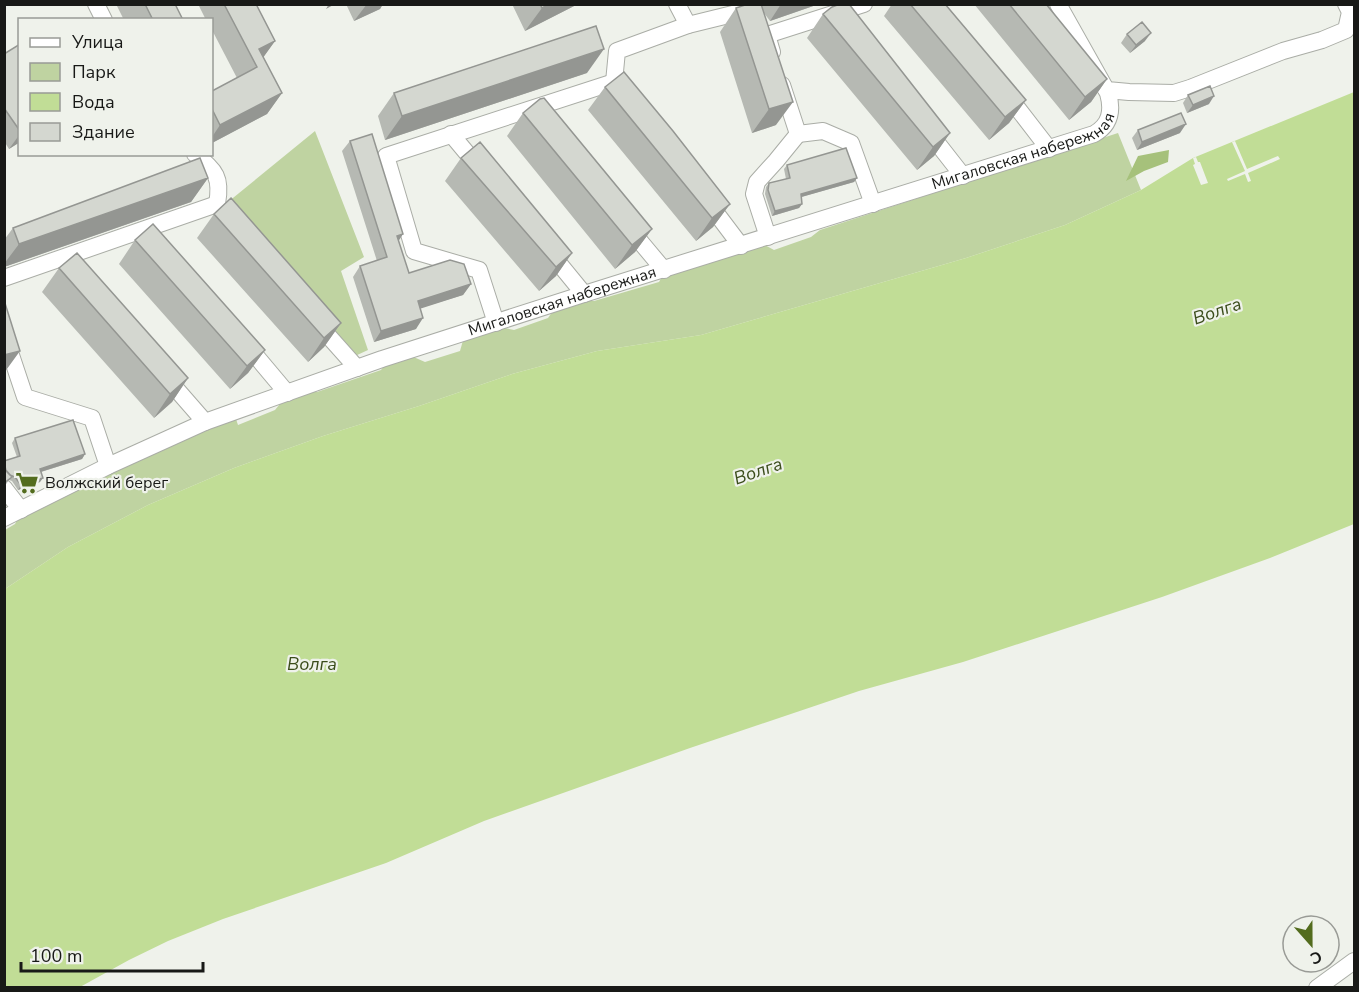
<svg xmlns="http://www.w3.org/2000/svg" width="1359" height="992" font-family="'Nunito Sans',sans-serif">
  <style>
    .green { fill: #bfd3a1 }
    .forest { fill: #a6c17b }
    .water { fill: #c1dd96 }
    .pier { fill: #eff2eb }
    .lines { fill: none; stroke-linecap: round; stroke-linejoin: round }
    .minor-casing { stroke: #aaada6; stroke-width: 18 }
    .minor { stroke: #fff; stroke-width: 16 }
    .wall { fill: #b6b9b3 }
    .shaded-wall { fill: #949692 }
    .building { fill: #d4d7d0; stroke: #949692; stroke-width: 1.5 }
    .labels { text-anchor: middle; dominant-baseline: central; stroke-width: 4.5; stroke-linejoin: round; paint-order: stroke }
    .street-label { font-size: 16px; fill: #181917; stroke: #eff2eb }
    .poi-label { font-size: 16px; fill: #181917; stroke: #eff2eb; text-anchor: start }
    .water-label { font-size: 18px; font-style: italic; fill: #3b4d1b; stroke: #eff2eb }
  </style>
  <rect width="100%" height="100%" fill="#eff2eb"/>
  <path class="green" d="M 315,131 L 364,257 L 341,271 L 368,350 L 355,356 L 228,202 Z
    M 1118,133 L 1141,190 L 1065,225 L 966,258 L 701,335 L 597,351 L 512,374 L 419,406 L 323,436 L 234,468 L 148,505 L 68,547 L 5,589 L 5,530 L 15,524 L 20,514 L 235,416 L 238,425 L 275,410 L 284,399 L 307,390 L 317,392 L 381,370 L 387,362 L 409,355 L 425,362 L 460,351 L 464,337 L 505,328 L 514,330 L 548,318 L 555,308 L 581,300 L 594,301 L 659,282 L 663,275 L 763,244 L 774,250 L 811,237 L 820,230 Z"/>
  <path class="forest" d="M 1169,150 L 1168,162 L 1144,171 L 1126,181 L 1138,156 Z"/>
  <path class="water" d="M 1354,92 L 1354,524 L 1270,558 L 1162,597 L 963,662 L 859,691 L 690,748 L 484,821 L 386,863 L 223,919 L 168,941 L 129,960 L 80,987 L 5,988 L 5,589 L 68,547 L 148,505 L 234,468 L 323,436 L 419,406 L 512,374 L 597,351 L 701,335 L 966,258 L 1065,225 L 1141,190 L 1193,158 Z"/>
  <path class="pier" d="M 1235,141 L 1247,169 L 1278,156 L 1280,159 L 1248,173 L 1251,181 L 1248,182 L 1245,174 L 1228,181 L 1227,179 L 1245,171 L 1232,142 Z
    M 1196,157 L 1198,162 L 1200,162 L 1208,183 L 1201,185 L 1193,165 L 1195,164 L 1193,158 Z"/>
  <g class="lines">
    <g class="minor-casing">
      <g id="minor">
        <path d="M 96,4 L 104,20"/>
        <path d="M 677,4 L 688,25"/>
        <path d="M 772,52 L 767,35 L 864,4"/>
        <path d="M 1101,83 L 1107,90 L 1129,92 L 1174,93 L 1190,88 L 1283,51 L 1322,40 L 1346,30 L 1350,12 L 1346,4"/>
        <path d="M 782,85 L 798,134 L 823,131 L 851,143 L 873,204"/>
        <path d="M 619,89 L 614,82 L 617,51 L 688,25 L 749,10 L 753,14"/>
        <path d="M 1005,92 L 1049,149"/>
        <path d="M 927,130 L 963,176"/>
        <path d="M 451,134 L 481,170"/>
        <path d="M 195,154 C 215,171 222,176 217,204 L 231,226"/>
        <path d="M 707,201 L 741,246"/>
        <path d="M 628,227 L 664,270"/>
        <path d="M 768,237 L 754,194 L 757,182 L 776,161 L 798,134"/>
        <path d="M 548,250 L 584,294"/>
        <path d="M 4,278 L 217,204"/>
        <path d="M 316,322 L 357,368"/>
        <path d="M 496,323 L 479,270 L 414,251 L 386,156 L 614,82"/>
        <path d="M 4,334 L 25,397 L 92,418 L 108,466"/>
        <path d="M 245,343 L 287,393"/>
        <path d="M 164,375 L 205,422"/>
        <path d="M 4,488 L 21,510"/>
        <path id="s1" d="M 4,518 L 108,466 L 205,422 L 382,359 L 584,294 L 1094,134 C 1110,125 1113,111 1108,93 L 1058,4"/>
        <path d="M 1317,988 L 1354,961"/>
      </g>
    </g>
    <use href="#minor" class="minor"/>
  </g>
  <path class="wall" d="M 116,4 L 175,4 L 183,20 L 124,20 Z
    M 198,4 L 256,4 L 275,41 L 263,57 L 282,93 L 267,114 L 212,143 L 212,91 L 237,78 L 212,30 L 212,20 L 206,20 Z
    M 346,4 L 383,4 L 380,9 L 354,21 Z
    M 512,4 L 578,4 L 525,31 Z
    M 748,4 L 819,4 L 770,21 L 764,13 L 776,125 L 752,133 L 720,32 L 736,8 Z
    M 892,4 L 945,4 L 1026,100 L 1009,123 L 989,140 L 884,16 Z
    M 974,4 L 1046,4 L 1107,79 L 1091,102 L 1069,120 Z
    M 823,14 L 950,133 L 934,156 L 917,170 L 807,38 Z
    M 1127,34 L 1145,41 L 1130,53 L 1121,43 Z
    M 20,44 L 20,142 L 9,149 L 4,141 L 4,54 Z
    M 587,73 L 385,140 L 378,116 L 394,93 Z
    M 605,87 L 730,204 L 713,227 L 696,241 L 588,110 Z
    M 1188,95 L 1209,104 L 1187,113 L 1183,103 Z
    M 523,113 L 652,229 L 635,252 L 615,269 L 507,136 Z
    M 1138,130 L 1180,133 L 1137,150 L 1132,138 Z
    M 350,141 L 398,241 L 409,273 L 471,284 L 463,295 L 420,308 L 416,329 L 374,342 L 353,277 L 360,266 L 377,261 L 342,151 Z
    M 461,158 L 572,253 L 556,276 L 539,291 L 445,181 Z
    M 787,165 L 857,178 L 854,182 L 801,197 L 802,204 L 799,208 L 772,216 L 765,194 L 766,187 L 769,183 L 786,179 L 784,169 Z
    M 208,178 L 191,202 L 4,267 L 4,240 L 13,228 Z
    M 214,214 L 341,323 L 324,347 L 308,362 L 197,238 Z
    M 135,240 L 265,350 L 248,373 L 230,389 L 119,264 Z
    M 59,268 L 188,378 L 172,402 L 154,418 L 42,292 Z
    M 15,438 L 85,454 L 82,459 L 41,472 L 40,482 L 18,490 L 12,481 L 9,480 L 4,487 L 4,461 L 17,457 L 12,443 Z"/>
  <path class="shaded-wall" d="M 329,4 L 335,4 L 326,9 Z
    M 367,4 L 383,4 L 380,9 L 354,21 Z
    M 548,4 L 578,4 L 525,31 L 542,8 Z
    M 781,4 L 819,4 L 770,21 Z
    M 1151,33 L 1145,41 L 1130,53 L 1136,45 Z
    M 275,41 L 260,62 L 259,49 Z
    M 604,49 L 587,73 L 385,140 L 402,116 Z
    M 1107,79 L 1091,102 L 1069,120 L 1085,97 Z
    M 282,93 L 267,114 L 212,143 L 212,137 L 220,125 Z
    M 1214,96 L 1209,104 L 1187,113 L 1193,105 Z
    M 1026,100 L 1009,123 L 989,140 L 1005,117 Z
    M 793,102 L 776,125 L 752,133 L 769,109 Z
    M 1186,124 L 1180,133 L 1137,150 L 1142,142 Z
    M 950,133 L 934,156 L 917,170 L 933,147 Z
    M 20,134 L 20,142 L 9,149 Z
    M 208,178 L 191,202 L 4,267 L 4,264 L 19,244 Z
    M 857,178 L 854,182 L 798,198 L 801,194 Z
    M 730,204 L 713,227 L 696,241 L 712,218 Z
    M 802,204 L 799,208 L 772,216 L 775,211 Z
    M 652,229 L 635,252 L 615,269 L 632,245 Z
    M 403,234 L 396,245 L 397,236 Z
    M 572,253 L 556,276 L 539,291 L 556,267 Z
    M 471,284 L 463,295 L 410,312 L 418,301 Z
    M 423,318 L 416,329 L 374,342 L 381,331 Z
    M 341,323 L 324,347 L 308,362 L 324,338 Z
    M 265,350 L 248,373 L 230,389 L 247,366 Z
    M 20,351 L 4,373 L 4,355 Z
    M 188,378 L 172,402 L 154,418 L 170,394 Z
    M 85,454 L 82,459 L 37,473 L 40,469 Z
    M 43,478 L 40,482 L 18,490 L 21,485 Z"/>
  <path class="building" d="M 145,4 L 175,4 L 183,20 L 153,20 Z
    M 224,4 L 256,4 L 275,41 L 259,49 L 282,93 L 220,125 L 212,109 L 212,91 L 257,67 Z
    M 540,4 L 548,4 L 542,8 Z
    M 748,4 L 761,4 L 793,102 L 769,109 L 736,8 Z
    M 840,4 L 849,4 L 950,133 L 933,147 L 823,14 L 832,7 Z
    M 910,4 L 945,4 L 1026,100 L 1005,117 Z
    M 1009,4 L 1046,4 L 1107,79 L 1085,97 Z
    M 1142,22 L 1151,33 L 1136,45 L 1127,34 Z
    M 596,26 L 604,49 L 402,116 L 394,93 Z
    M 20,44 L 20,131 L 4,108 L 4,54 Z
    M 624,72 L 673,131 L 730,204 L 712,218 L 605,87 Z
    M 1210,86 L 1214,96 L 1193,105 L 1188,95 Z
    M 544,98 L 652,229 L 632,245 L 523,113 L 540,99 Z
    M 1181,113 L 1186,124 L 1142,142 L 1138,130 Z
    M 372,134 L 403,234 L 397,236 L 409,273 L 450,260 L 464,264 L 471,284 L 418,301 L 423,318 L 381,331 L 360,266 L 387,257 L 350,141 Z
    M 480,142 L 572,253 L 556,267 L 461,158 Z
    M 846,148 L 857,178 L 801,194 L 802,204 L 775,211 L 768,190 L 769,183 L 790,178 L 787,165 Z
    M 200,158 L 208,178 L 19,244 L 13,228 Z
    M 231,198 L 341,323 L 324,338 L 214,214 Z
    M 153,224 L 265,350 L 247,366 L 135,240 Z
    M 77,253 L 188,378 L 170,394 L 59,268 Z
    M 4,300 L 20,351 L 4,355 Z
    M 73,420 L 85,454 L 40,469 L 43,478 L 21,485 L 15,477 L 10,475 L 6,471 L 4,461 L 20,456 L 15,438 Z
    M 4,468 L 12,477 L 4,483 Z"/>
  <defs>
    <g id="supermarket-bare" transform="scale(1.8)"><path d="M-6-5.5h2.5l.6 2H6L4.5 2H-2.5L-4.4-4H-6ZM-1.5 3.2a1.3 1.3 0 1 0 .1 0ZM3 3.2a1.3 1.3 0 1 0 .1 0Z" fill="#536c1e" stroke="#eff2eb" stroke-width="2.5" paint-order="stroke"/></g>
  </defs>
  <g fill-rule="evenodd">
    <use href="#supermarket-bare" x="27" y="483"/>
  </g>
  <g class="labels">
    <g class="street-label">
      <text stroke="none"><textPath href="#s1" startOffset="1086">Мигаловская набережная</textPath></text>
      <text stroke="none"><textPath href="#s1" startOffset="600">Мигаловская набережная</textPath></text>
    </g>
    <g class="poi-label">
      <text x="45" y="483">Волжский берег</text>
    </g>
    <g class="water-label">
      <text transform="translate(1217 311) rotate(-19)">Волга</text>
      <text transform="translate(758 471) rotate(-19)">Волга</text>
      <text x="312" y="664">Волга</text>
    </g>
  </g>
  <rect width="1359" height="992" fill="none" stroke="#181917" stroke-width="12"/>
  <rect x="18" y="18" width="195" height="138" fill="#eff2eb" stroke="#999b96" stroke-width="1.5"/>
  <rect x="30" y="38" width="30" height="9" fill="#ffffff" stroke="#999b96" stroke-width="1.5"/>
  <text x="72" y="48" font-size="18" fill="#181917">Улица</text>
  <rect x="30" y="63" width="30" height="18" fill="#bfd3a1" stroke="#999b96" stroke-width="1.5"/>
  <text x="72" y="78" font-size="18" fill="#181917">Парк</text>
  <rect x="30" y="93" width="30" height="18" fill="#c1dd96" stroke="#999b96" stroke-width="1.5"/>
  <text x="72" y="108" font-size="18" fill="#181917">Вода</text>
  <rect x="30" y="123" width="30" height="18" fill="#d4d7d0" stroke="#999b96" stroke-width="1.5"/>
  <text x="72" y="138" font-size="18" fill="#181917">Здание</text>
  <g transform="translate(1311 944) rotate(159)"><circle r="28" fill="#eff2eb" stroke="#999b96" stroke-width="1.5"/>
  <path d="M0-4.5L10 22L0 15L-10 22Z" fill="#536c1e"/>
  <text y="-9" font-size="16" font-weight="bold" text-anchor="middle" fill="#181917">С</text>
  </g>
  <path d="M21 962v9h182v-9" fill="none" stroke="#181917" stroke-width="3"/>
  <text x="30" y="962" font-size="18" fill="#181917" stroke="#eff2eb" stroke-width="4.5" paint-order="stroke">100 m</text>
</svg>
